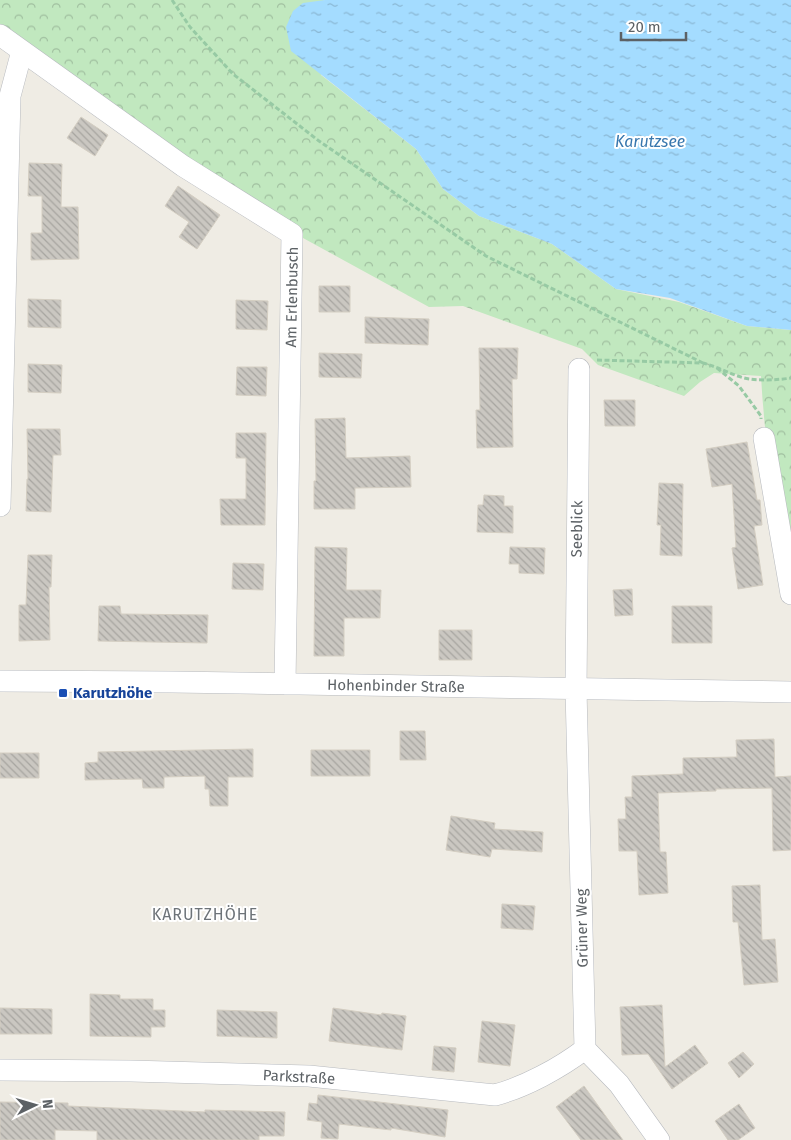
<svg xmlns="http://www.w3.org/2000/svg" width="791" height="1140" font-family="'Fira Sans',sans-serif">
  <style>
    .forest { fill: url(#forest-crowns) }
    .water { fill: url(#water-ripples) }
    .building { fill: url(#building-back-hatch); stroke: #d4cec2 }
    .lines { fill: none; stroke-linecap: round; stroke-linejoin: round }
    .street-casing { stroke: #b7babf; stroke-width: 22 }
    .path { stroke: #97caa4; stroke-width: 3; stroke-dasharray: 5 2.5; stroke-linecap: butt }
    .street { stroke: #fff; stroke-width: 21 }
    .transit-dot { fill: #1a4fb4; stroke: #fff; stroke-width: 2 }
    .labels { text-anchor: middle; dominant-baseline: central; stroke-width: 4; stroke-linejoin: round; paint-order: stroke }
    .street-label { font-size: 15px; fill: #5c6165; stroke: #fff }
    .transit-label { font-size: 15px; font-weight: bold; fill: #164399; stroke: #fff; text-anchor: start }
    .water-label { font-size: 16px; font-style: italic; fill: #3877ae; stroke: #fff }
    .neighbourhood-label { font-size: 16px; letter-spacing: 1px; fill: #6d7378; stroke: #fff }
  </style>
  <defs>
    <pattern id="forest-crowns" width="20" height="18" patternUnits="userSpaceOnUse" patternTransform="scale(1.25)"><rect width="20" height="18" fill="#c1e8bf"/><path d="M2 6a3 3 0 1 1 6 0M12 15a3 3 0 1 1 6 0" fill="none" stroke="#a0bf9f"/></pattern>
    <pattern id="water-ripples" width="26" height="14" patternUnits="userSpaceOnUse" patternTransform="scale(1.25)"><rect width="26" height="14" fill="#a4dcff"/><path d="M2 4q2-2 4 0t4 0M15 11q2-2 4 0t4 0" fill="none" stroke="#89b6d2"/></pattern>
    <pattern id="building-back-hatch" width="6" height="6" patternUnits="userSpaceOnUse" patternTransform="scale(1.25)"><rect width="6" height="6" fill="#cac7c1"/><path d="M-1 5l2 2M0 0l6 6M5-1l2 2" fill="none" stroke="#a7a5a0"/></pattern>
  </defs>
  <rect width="100%" height="100%" fill="#efece4"/>
  <path class="forest" d="M 0,0 L 325,0 L 323,1 L 321,75 L 416,149 L 443,189 L 479,216 L 552,244 L 616,289 L 679,302 L 747,326 L 791,330 L 791,595 C 777,522 765,450 761,376 L 714,373 L 700,382 L 684,396 L 598,365 L 582,349 L 463,306 L 429,307 L 303,238 L 168,154 L 0,33 Z"/>
  <path class="water" d="M 325,0 L 791,0 L 791,330 L 747,326 L 670,298 L 616,289 L 552,244 L 479,216 L 443,189 L 416,149 L 291,51 L 286,27 L 293,11 L 303,3 Z"/>
  <path class="building" d="M 81,117 L 108,135 L 95,156 L 67,138 Z
    M 29,163 L 62,164 L 61,207 L 78,207 L 79,259 L 31,260 L 31,233 L 42,233 L 42,196 L 28,196 Z
    M 178,186 L 220,215 L 197,249 L 179,237 L 189,222 L 165,206 Z
    M 319,286 L 350,286 L 350,312 L 319,312 Z
    M 28,299 L 61,300 L 61,328 L 28,327 Z
    M 236,300 L 268,301 L 267,330 L 236,329 Z
    M 365,317 L 429,319 L 428,345 L 365,343 Z
    M 479,348 L 518,348 L 517,379 L 512,379 L 513,447 L 477,448 L 476,410 L 480,410 Z
    M 319,353 L 362,354 L 361,378 L 319,377 Z
    M 28,364 L 62,365 L 61,393 L 28,392 Z
    M 237,367 L 267,367 L 266,396 L 236,395 Z
    M 604,400 L 635,400 L 635,426 L 605,426 Z
    M 345,418 L 346,458 L 410,456 L 411,487 L 355,488 L 355,509 L 314,509 L 314,481 L 316,481 L 315,419 Z
    M 27,429 L 60,429 L 61,455 L 53,455 L 51,512 L 26,511 L 27,479 L 28,479 Z
    M 236,433 L 266,433 L 265,525 L 221,525 L 220,499 L 246,499 L 246,458 L 236,458 Z
    M 747,442 L 757,500 L 760,500 L 762,525 L 754,526 L 763,585 L 738,589 L 732,548 L 736,547 L 732,484 L 712,487 L 706,449 Z
    M 659,483 L 683,484 L 682,556 L 660,555 L 661,525 L 657,525 Z
    M 484,495 L 504,496 L 504,506 L 513,506 L 513,533 L 477,532 L 478,505 L 483,505 Z
    M 315,547 L 347,548 L 346,590 L 381,590 L 380,618 L 344,618 L 344,656 L 314,656 Z
    M 510,547 L 545,548 L 544,574 L 519,573 L 519,564 L 509,564 Z
    M 28,555 L 52,555 L 51,587 L 49,587 L 50,640 L 19,641 L 19,605 L 26,605 Z
    M 233,563 L 264,564 L 263,590 L 232,589 Z
    M 632,589 L 633,615 L 615,616 L 613,590 Z
    M 99,606 L 120,606 L 121,614 L 208,615 L 207,643 L 98,641 Z
    M 672,606 L 712,606 L 712,643 L 672,643 Z
    M 439,630 L 472,630 L 472,660 L 439,660 Z
    M 400,731 L 425,731 L 426,760 L 400,760 Z
    M 774,739 L 775,777 L 791,776 L 791,850 L 773,851 L 772,788 L 716,789 L 716,791 L 658,793 L 660,852 L 666,852 L 668,893 L 639,895 L 637,851 L 619,851 L 618,819 L 626,819 L 625,797 L 632,797 L 632,776 L 683,774 L 683,758 L 737,757 L 736,740 Z
    M 253,749 L 253,777 L 228,777 L 228,806 L 210,806 L 209,789 L 205,789 L 205,776 L 164,777 L 164,788 L 143,788 L 142,779 L 85,780 L 85,763 L 98,762 L 98,752 Z
    M 311,750 L 370,750 L 370,776 L 311,776 Z
    M 0,753 L 39,753 L 39,778 L 0,778 Z
    M 451,816 L 495,823 L 494,829 L 543,832 L 542,852 L 492,849 L 490,857 L 446,850 Z
    M 760,885 L 762,940 L 775,939 L 778,982 L 744,985 L 738,922 L 733,922 L 732,886 Z
    M 502,904 L 535,906 L 533,930 L 501,928 Z
    M 90,994 L 120,995 L 120,999 L 153,999 L 153,1010 L 165,1010 L 165,1027 L 151,1027 L 151,1037 L 90,1036 Z
    M 662,1005 L 665,1067 L 695,1045 L 708,1063 L 672,1089 L 648,1054 L 622,1055 L 620,1007 Z
    M 0,1008 L 52,1009 L 52,1034 L 0,1034 Z
    M 333,1008 L 381,1015 L 382,1013 L 406,1016 L 402,1050 L 329,1041 Z
    M 217,1010 L 277,1012 L 277,1038 L 217,1036 Z
    M 482,1021 L 515,1025 L 510,1066 L 478,1062 Z
    M 434,1046 L 456,1048 L 454,1072 L 432,1070 Z
    M 743,1052 L 754,1064 L 739,1078 L 728,1063 Z
    M 584,1086 L 602,1111 L 623,1140 L 581,1140 L 556,1107 Z
    M 318,1095 L 448,1110 L 445,1137 L 391,1128 L 391,1130 L 339,1124 L 338,1139 L 321,1138 L 322,1122 L 307,1120 L 309,1103 L 317,1104 Z
    M 0,1102 L 68,1103 L 68,1106 L 205,1112 L 205,1110 L 285,1112 L 284,1136 L 259,1136 L 259,1140 L 97,1140 L 97,1131 L 55,1130 L 55,1140 L 0,1140 Z
    M 739,1104 L 755,1128 L 738,1140 L 728,1140 L 715,1121 Z"/>
  <g class="lines">
    <g class="street-casing">
      <path id="street" d="M 0,35 L 183,166 L 292,234 L 285,684
        M 579,369 L 576,690 L 585,1049 L 619,1084 L 659,1140
        M 764,438 L 791,594
        M 0,506 L 10,96 L 22,51
        M 0,681 L 172,682 L 791,692
        M 0,1070 L 131,1071 L 309,1076 L 495,1095 C 525,1087 560,1068 585,1049"/>
    </g>
    <path class="path" d="M 172,0 L 190,27 L 233,74 L 319,141 L 486,256 L 703,363
      M 597,360 L 703,363 C 718,367 730,374 744,378 C 756,381 779,380 791,378
      M 717,368 L 739,386 L 761,416 L 761,419"/>
    <use href="#street" class="street"/>
  </g>
  <rect class="transit-dot" x="58" y="688" width="10" height="10" rx="2.5"/>
  <g class="labels">
    <g class="street-label">
      <text transform="translate(292 297) rotate(-89)">Am Erlenbusch</text>
      <text transform="translate(577 529) rotate(-89)">Seeblick</text>
      <text transform="translate(396 686) rotate(1)">Hohenbinder Straße</text>
      <text transform="translate(582 928) rotate(-91)">Grüner Weg</text>
      <text transform="translate(299 1077) rotate(3)">Parkstraße</text>
    </g>
    <g class="transit-label">
      <text x="73" y="693">Karutzhöhe</text>
    </g>
    <g class="water-label">
      <text x="650" y="141">Karutzsee</text>
    </g>
    <g class="neighbourhood-label">
      <text x="205" y="914">KARUTZHÖHE</text>
    </g>
  </g>
  <g transform="translate(35 1105) rotate(85)" stroke="#ffffff" stroke-width="4" paint-order="stroke">
  <path d="M0-4L9 19L0 12L-9 19Z" fill="#5c6165"/>
  <text y="-8" font-size="14" font-weight="bold" text-anchor="middle" fill="#5c6165">N</text>
  </g>
  <path d="M621 32v8h65v-8" fill="none" stroke="#5c6165" stroke-width="2.5"/>
  <text x="628" y="32" font-size="15" fill="#5c6165" stroke="#ffffff" stroke-width="4" paint-order="stroke">20 m</text>
</svg>
